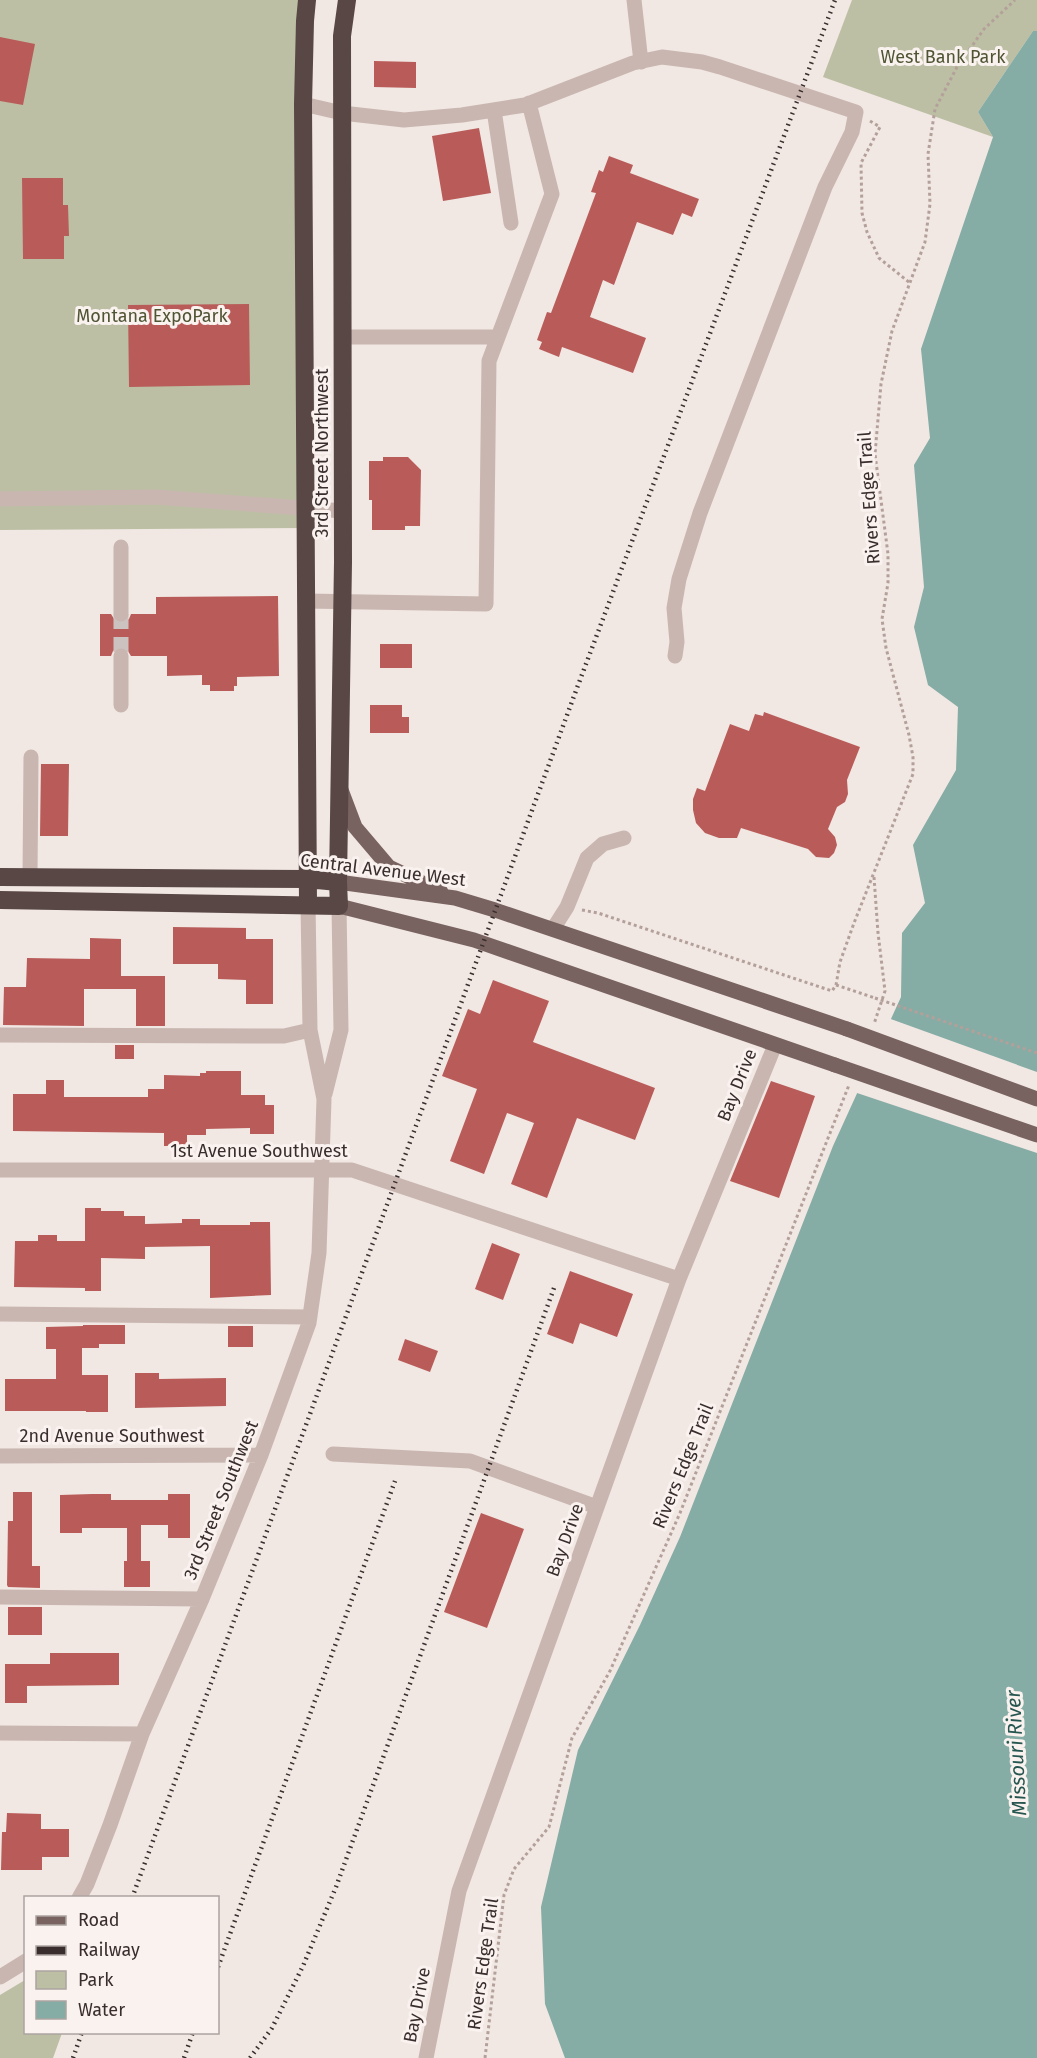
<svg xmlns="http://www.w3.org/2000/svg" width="1037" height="2058" font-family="'Fira Sans',sans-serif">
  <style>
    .green { fill: #bcbfa4 }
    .water { fill: #85aca5 }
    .pier { fill: #f1e7e3 }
    .building { fill: #b95c59 }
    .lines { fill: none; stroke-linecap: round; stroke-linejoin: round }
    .minor-tunnel { stroke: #ccc2bf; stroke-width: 15; stroke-dasharray: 15 8; stroke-linecap: butt }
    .path { stroke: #b4a09a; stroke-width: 3; stroke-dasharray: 3 3; stroke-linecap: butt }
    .minor { stroke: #c9b6b0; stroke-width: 15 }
    .major { stroke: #796360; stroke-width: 15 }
    .highway { stroke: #584745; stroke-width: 18 }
    .rail { stroke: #392e2d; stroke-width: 4.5; stroke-dasharray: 1.5 4.5; stroke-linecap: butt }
    .path-bridge { stroke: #b4a09a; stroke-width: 3; stroke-dasharray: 3 3; stroke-linecap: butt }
    .major-bridge { stroke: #796360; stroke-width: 15 }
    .labels { text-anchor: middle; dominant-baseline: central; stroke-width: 6; stroke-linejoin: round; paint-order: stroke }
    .park-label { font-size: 18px; fill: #4f5433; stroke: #f9f2ef }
    .street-label { font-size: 18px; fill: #392e2d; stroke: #f9f2ef }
    .water-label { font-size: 20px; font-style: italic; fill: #26564f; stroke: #f9f2ef }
  </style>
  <rect width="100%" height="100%" fill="#f1e7e3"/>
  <path class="green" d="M 0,0 L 307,0 L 305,528 L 0,530 Z
    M 852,0 L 1037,0 L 1037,31 L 1033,31 L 978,112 L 993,137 L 823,77 Z
    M 25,1980 L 26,2032 L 62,2033 L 53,2058 L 0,2058 L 0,1995 Z"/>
  <path class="water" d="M 1033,31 L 1037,31 L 1037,2058 L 565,2058 L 545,2004 L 541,1907 L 578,1750 L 640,1625 L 680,1537 L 833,1146 L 901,997 L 902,933 L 925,903 L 913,845 L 956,770 L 958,707 L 928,685 L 914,627 L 924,587 L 914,465 L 930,438 L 921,349 L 993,137 L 978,112 Z"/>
  <path class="pier" d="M 888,1018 L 1037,1072 L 1037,1153 L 854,1092 Z"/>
  <path class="building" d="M 0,37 L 35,44 L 23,105 L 0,101 Z
    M 374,61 L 416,62 L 416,88 L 374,87 Z
    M 479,128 L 491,193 L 443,201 L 432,136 Z
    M 609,156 L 633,165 L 630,173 L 699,199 L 692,217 L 682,213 L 673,235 L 637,222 L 614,285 L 603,280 L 590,317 L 646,338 L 633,373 L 562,347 L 559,357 L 539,349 L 542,342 L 537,340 L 547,312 L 551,313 L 596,193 L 591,192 L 599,170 L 603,172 Z
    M 22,178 L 63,178 L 63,205 L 68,205 L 69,236 L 64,236 L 64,259 L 23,259 Z
    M 249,304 L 250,385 L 129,387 L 128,305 Z
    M 383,457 L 408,457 L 421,470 L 420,526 L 405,526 L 405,530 L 372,530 L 372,500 L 369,500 L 369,461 L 383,461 Z
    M 278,596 L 279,676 L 237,677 L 237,686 L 234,686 L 234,691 L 210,691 L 210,685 L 202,685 L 202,675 L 167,676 L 167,656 L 131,656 L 126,648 L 120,646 L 113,651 L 111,656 L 100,656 L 100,614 L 111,614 L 116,622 L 122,624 L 129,619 L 131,614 L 156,614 L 156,597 Z
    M 380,644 L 412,644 L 412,668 L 380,668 Z
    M 370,705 L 402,705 L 402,717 L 409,717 L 409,733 L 370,733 Z
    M 764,712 L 860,747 L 847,780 L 848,794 L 845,802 L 837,807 L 828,829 L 835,837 L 837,845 L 834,853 L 829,858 L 816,857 L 808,849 L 741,828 L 737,838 L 719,838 L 705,833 L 696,823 L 693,810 L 693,799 L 697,788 L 705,791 L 730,724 L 749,731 L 755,714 L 763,716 Z
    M 41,764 L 69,764 L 68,836 L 40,836 Z
    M 173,927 L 246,928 L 246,939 L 273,939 L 273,1004 L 246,1004 L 246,980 L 218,979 L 218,964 L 173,964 Z
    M 90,938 L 121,939 L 121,976 L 165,976 L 165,1026 L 136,1026 L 136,989 L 84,989 L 84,1026 L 3,1025 L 4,987 L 26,987 L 27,958 L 90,959 Z
    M 493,980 L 549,1001 L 533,1042 L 655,1088 L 635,1140 L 577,1118 L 547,1198 L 511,1184 L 534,1123 L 507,1113 L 484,1174 L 450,1161 L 477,1089 L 442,1076 L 468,1009 L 480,1014 Z
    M 115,1045 L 134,1045 L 134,1059 L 115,1059 Z
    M 206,1071 L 241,1071 L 241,1095 L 265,1095 L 265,1105 L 274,1105 L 274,1134 L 250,1134 L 250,1128 L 206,1129 L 206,1135 L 187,1135 L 187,1146 L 164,1146 L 164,1133 L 13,1131 L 13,1094 L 46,1094 L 46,1080 L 64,1080 L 64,1097 L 148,1097 L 148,1089 L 164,1089 L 164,1075 L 200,1076 L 200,1073 L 206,1073 Z
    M 771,1081 L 815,1096 L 779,1198 L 730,1181 Z
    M 85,1208 L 101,1208 L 101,1211 L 124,1211 L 124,1216 L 145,1216 L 145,1224 L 182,1223 L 182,1219 L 200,1219 L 200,1225 L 250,1225 L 250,1222 L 270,1222 L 271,1295 L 210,1298 L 210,1246 L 145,1247 L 145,1259 L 101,1258 L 101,1291 L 85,1291 L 85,1288 L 14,1287 L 15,1241 L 38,1241 L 38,1235 L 57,1235 L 57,1241 L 85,1241 Z
    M 492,1243 L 520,1254 L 503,1300 L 475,1289 Z
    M 570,1271 L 633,1294 L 617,1337 L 580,1323 L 573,1344 L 547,1334 Z
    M 83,1325 L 125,1325 L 125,1344 L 99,1344 L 99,1348 L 82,1348 L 82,1375 L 108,1375 L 108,1412 L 86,1412 L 86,1411 L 5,1411 L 5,1379 L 56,1379 L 56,1349 L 46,1349 L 46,1327 L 83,1326 Z
    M 228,1326 L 253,1326 L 253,1347 L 228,1347 Z
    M 405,1339 L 438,1351 L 430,1372 L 398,1360 Z
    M 135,1373 L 159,1373 L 159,1379 L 226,1378 L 226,1406 L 135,1408 Z
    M 13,1492 L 32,1492 L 32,1566 L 40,1566 L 40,1588 L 8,1587 L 7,1585 L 8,1521 L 13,1521 Z
    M 92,1494 L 111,1494 L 111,1500 L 168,1500 L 168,1494 L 190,1494 L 190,1538 L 168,1538 L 168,1525 L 141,1525 L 141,1561 L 150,1561 L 150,1587 L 124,1587 L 124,1561 L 127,1561 L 127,1528 L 82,1528 L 82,1533 L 60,1533 L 60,1495 Z
    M 481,1513 L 524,1529 L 487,1628 L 444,1612 Z
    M 8,1607 L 42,1607 L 42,1635 L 8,1635 Z
    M 50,1653 L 119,1653 L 119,1685 L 27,1686 L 27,1703 L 5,1703 L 5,1664 L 50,1664 Z
    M 7,1813 L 41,1814 L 41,1829 L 69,1829 L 69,1857 L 42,1857 L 42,1870 L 1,1870 L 2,1832 L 6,1832 Z"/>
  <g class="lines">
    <path class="minor-tunnel" d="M 121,614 L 121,656"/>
    <path class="path" d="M 870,121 L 880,127 L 861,163 L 862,213 L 867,232 L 879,258 L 910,283
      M 874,877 L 878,933 L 885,991 L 874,1024
      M 582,910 L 598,913 L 832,991 L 836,985 L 840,962 L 854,923 L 913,774 L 913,757 L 909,735 L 886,648 L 882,619 L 888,583 L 888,554 L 875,454 L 881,384 L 892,331 L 925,242 L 930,204 L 928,154 L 935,109 L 957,67 L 984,29 L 1015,0
      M 836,985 L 875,998
      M 485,2058 L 504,1895 L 514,1869 L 549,1827 L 572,1738 L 610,1671 L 680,1513 L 849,1085"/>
    <path class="minor" d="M 634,0 L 641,62
      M 303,104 L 342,113 L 404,120 L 462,115 L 525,105 L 633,63 L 662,57 L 702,62 L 720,67 L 856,112 L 852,132 L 825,187 L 700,513 L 679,579 L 674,608 L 677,642 L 675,656
      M 494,110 L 511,223
      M 343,337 L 498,337
      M 0,499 L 155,497 L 343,511
      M 121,547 L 121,614
      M 305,601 L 486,604 L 489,361 L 552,194 L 529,103
      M 121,705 L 121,656
      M 30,877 L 31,757
      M 553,929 L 567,907 L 587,858 L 603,844 L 624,838
      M 0,1035 L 284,1036 L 310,1030
      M 325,1094 L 341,1030 L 339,906
      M 0,1170 L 352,1170 L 679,1279
      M 0,1314 L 310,1317
      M 333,1454 L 470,1461 L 597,1507
      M 0,1456 L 261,1455
      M 0,1597 L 202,1599
      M 0,1733 L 142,1734
      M 79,1898 L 87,1884 L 110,1825 L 142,1734 L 202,1599 L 261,1455 L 309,1323 L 319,1253 L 324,1099 L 310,1030 L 308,904
      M 0,1977 L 26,1961
      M 426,2058 L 459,1891 L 679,1279 L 775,1045"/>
    <path class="major" d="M 341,790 L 355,827 L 389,867 L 441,892
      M 338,882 L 455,898 L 495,910 L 847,1029
      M 339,906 L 474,940 L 835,1065"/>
    <path class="highway" d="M 307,0 L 305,21 L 303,104 L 308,904
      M 0,877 L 307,879 L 338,882
      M 0,900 L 339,906 L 338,882 L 343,562 L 342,36 L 347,0"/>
    <path class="rail" d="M 132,1898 L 577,688 L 835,0
      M 218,1967 L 395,1481
      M 73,2058 L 82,2032
      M 184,2058 L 193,2032
      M 250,2058 L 272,2028 L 303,1966 L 336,1887 L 554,1288"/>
    <path class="path-bridge" d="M 875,998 L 1037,1053"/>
    <path class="major-bridge" d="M 847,1029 L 1037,1099
      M 835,1065 L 1037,1135"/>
  </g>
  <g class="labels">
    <g class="park-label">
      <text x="943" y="57">West Bank Park</text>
      <text x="152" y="316">Montana ExpoPark</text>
    </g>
    <g class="street-label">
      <text transform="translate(322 453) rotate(-90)">3rd Street Northwest</text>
      <text transform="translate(869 498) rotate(-94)">Rivers Edge Trail</text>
      <text transform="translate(383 870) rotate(7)">Central Avenue West</text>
      <text transform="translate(737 1085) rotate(-68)">Bay Drive</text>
      <text x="259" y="1151">1st Avenue Southwest</text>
      <text x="112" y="1436">2nd Avenue Southwest</text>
      <text transform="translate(683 1466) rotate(-68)">Rivers Edge Trail</text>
      <text transform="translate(221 1500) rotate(-68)">3rd Street Southwest</text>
      <text transform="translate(565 1540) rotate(-70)">Bay Drive</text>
      <text transform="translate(483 1964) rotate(-82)">Rivers Edge Trail</text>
      <text transform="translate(417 2005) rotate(-79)">Bay Drive</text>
    </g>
    <g class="water-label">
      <text transform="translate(1016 1753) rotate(-93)">Missouri River</text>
    </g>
  </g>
  <rect x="24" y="1896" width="195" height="138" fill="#f9f2ef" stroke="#aca4a1" stroke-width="1.5"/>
  <rect x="36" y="1916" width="30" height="9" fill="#796360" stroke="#aca4a1" stroke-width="1.5"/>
  <text x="78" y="1926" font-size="18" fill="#392e2d">Road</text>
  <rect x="36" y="1946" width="30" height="9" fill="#392e2d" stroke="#aca4a1" stroke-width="1.5"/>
  <text x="78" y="1956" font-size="18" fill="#392e2d">Railway</text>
  <rect x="36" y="1971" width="30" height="18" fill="#bcbfa4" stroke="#aca4a1" stroke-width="1.5"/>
  <text x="78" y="1986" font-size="18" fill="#392e2d">Park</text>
  <rect x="36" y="2001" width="30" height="18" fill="#85aca5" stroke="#aca4a1" stroke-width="1.5"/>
  <text x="78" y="2016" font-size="18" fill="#392e2d">Water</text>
</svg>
